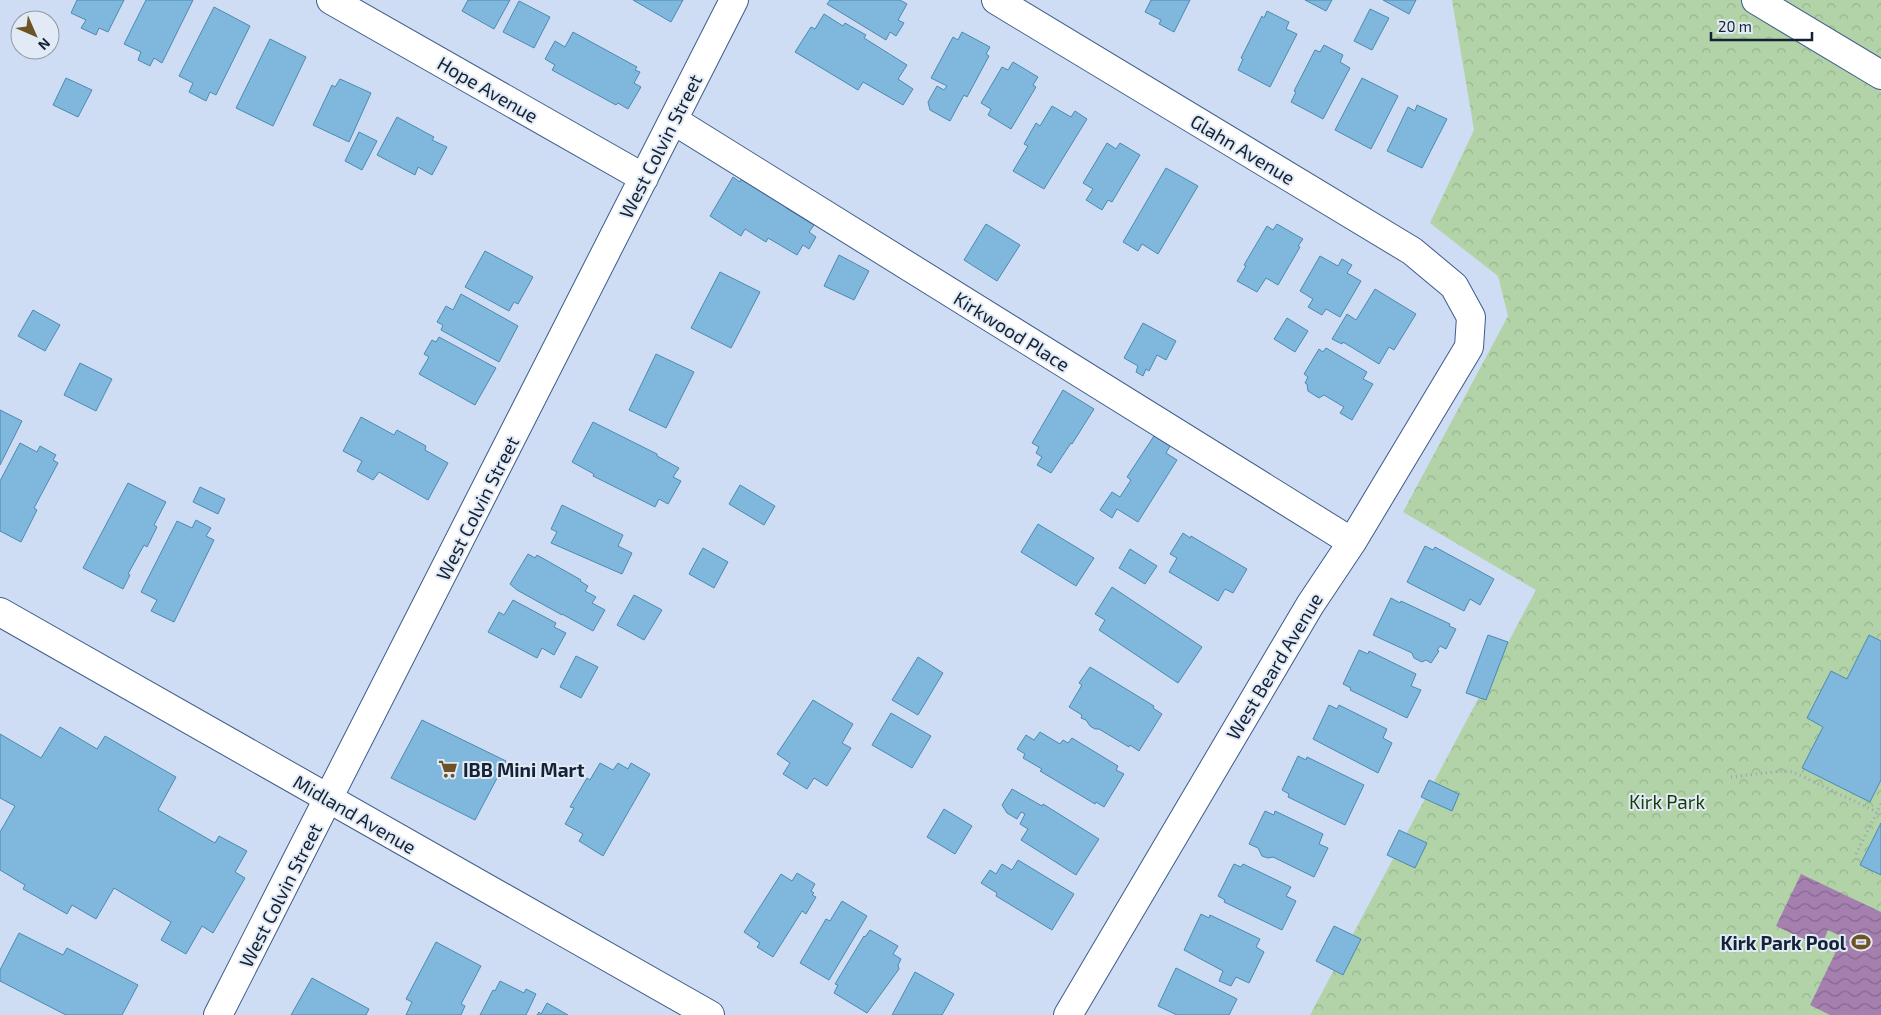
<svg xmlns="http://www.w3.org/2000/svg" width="1881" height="1015" font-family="'Exo 2',sans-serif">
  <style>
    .forest { fill: url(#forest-crowns) }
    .water { fill: url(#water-waves) }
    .building { fill: #7fb7dd; stroke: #4c8ab1 }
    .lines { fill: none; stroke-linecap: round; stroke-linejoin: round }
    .minor-casing { stroke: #3c5b8c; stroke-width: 30 }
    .tertiary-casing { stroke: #3c5b8c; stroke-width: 30 }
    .path { stroke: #95a3b9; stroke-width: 3; stroke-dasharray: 1 4; stroke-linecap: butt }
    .minor { stroke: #fff; stroke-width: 28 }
    .tertiary { stroke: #fff; stroke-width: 28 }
    .labels { text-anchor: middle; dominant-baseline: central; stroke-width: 4; stroke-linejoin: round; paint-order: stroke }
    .street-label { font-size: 19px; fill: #142236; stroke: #e2eaf5 }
    .poi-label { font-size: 19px; font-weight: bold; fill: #142236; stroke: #e2eaf5; text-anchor: start }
    .park-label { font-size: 19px; fill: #173c09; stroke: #e2eaf5 }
  </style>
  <defs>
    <pattern id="forest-crowns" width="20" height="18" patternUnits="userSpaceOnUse" patternTransform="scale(1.25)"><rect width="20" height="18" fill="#b1d3a7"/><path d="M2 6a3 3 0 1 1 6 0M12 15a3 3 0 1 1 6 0" fill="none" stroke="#97b590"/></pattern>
    <pattern id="water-waves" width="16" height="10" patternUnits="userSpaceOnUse" patternTransform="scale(1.25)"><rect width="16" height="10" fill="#a580af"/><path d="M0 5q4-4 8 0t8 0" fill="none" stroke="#85688f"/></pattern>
  </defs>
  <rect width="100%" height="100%" fill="#cfddf4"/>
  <path class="forest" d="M 1452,0 L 1881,0 L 1881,1015 L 1310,1015 L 1536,590 L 1403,512 L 1508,316 L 1498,276 L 1430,223 L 1474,130 Z"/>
  <path class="water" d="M 1801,874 L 1881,912 L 1881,1015 L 1830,1015 L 1810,1005 L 1843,937 L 1828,930 L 1821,947 L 1776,926 Z"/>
  <path class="building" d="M 77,0 L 124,0 L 108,32 L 99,28 L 96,35 L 81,28 L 86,20 L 71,13 Z
    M 146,0 L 193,0 L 162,63 L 154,58 L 150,66 L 138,60 L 141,52 L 124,44 Z
    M 468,0 L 510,0 L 494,29 L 462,11 Z
    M 633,0 L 683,0 L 671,22 Z
    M 830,0 L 900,0 L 907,4 L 898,20 L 904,23 L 896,36 L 890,32 L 886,40 L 827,4 Z
    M 1151,0 L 1190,0 L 1174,32 L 1159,24 L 1161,20 L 1145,12 Z
    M 1305,0 L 1332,0 L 1326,11 Z
    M 1383,0 L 1416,0 L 1409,14 Z
    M 519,1 L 550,17 L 534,48 L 503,32 Z
    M 214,7 L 250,26 L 216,95 L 210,92 L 206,101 L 189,92 L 193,83 L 179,76 Z
    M 1370,9 L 1389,18 L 1372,50 L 1354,41 Z
    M 1267,11 L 1289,22 L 1286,29 L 1297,34 L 1270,87 L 1238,70 L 1243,59 L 1241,58 L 1262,16 L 1264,18 Z
    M 824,14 L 843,26 L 845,23 L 866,35 L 864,38 L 907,65 L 898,79 L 913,89 L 903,105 L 863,82 L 858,90 L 795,52 L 811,27 L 815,29 Z
    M 573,32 L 637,67 L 635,70 L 640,72 L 634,83 L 641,87 L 628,109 L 618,103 L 616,105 L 552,70 L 555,65 L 545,59 L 555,41 L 565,47 Z
    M 962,32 L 990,47 L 986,54 L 989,56 L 967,97 L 964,95 L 950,121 L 930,110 L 928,102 L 937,86 L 944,90 L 947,86 L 931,78 L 953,37 L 958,40 Z
    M 270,39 L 306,57 L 273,126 L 236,108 Z
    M 1324,45 L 1343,55 L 1340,62 L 1350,68 L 1323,119 L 1291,102 L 1296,92 L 1294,91 L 1315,50 L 1320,52 Z
    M 1013,62 L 1038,77 L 1033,85 L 1036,87 L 1011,129 L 988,115 L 991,109 L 981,103 L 1002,67 L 1008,70 Z
    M 66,78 L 92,90 L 78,117 L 53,105 Z
    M 1362,78 L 1398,96 L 1371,149 L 1335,130 Z
    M 340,79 L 371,93 L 349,142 L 313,125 L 332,85 L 335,87 Z
    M 1417,105 L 1447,119 L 1422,168 L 1387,151 L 1408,107 L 1415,111 Z
    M 1052,106 L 1071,117 L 1075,111 L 1087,119 L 1044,189 L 1013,171 L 1028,146 L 1024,144 L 1036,123 L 1040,126 Z
    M 397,117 L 434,137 L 432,140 L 447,147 L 432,175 L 418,167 L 415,175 L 377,155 Z
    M 359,132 L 377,141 L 362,170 L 345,161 Z
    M 1107,143 L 1116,149 L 1120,143 L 1140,155 L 1112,202 L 1108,200 L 1102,210 L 1086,200 L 1093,189 L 1083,183 Z
    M 1166,168 L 1198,186 L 1158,254 L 1142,244 L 1138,251 L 1123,242 Z
    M 733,177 L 740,182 L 742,178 L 787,206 L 786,208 L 814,225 L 809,232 L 816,237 L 809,249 L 803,245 L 797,255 L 768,238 L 766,242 L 745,229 L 741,236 L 710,216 Z
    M 986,224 L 1020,245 L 997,281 L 964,260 Z
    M 1277,224 L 1303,239 L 1298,246 L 1300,247 L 1278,285 L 1266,278 L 1257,292 L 1237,281 L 1246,266 L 1244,265 L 1267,226 L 1273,230 Z
    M 485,251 L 533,277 L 518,304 L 514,302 L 509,311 L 465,287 Z
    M 839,255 L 869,271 L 854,300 L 824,286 Z
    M 1320,256 L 1338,266 L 1342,259 L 1352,265 L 1347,273 L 1361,281 L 1340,317 L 1326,309 L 1322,315 L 1308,307 L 1313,299 L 1300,291 Z
    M 720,272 L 760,292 L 731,348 L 691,328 Z
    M 1375,289 L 1416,314 L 1394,350 L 1389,347 L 1379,364 L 1343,342 L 1342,344 L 1332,339 L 1347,314 L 1356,320 Z
    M 461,294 L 518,326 L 499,362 L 441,330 L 443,325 L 437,322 L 446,306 L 453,310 Z
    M 33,310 L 60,325 L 45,351 L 18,336 Z
    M 1287,318 L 1308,331 L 1295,352 L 1274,339 Z
    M 1143,323 L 1176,341 L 1166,360 L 1157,355 L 1149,371 L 1146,369 L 1143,376 L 1136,372 L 1138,366 L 1124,358 Z
    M 439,337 L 496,368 L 475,405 L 419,374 L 429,357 L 424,354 L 432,340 L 436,342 Z
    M 1326,348 L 1367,372 L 1363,379 L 1373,384 L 1352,420 L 1340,413 L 1344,407 L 1324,395 L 1319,398 L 1308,391 L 1307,384 L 1305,383 L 1308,377 L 1304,374 L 1319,349 L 1323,352 Z
    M 656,354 L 694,372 L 666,428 L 629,410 Z
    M 80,363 L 112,379 L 96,411 L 64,395 Z
    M 1063,390 L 1094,409 L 1072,444 L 1071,443 L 1051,473 L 1037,465 L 1042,457 L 1036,453 L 1039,447 L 1032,443 Z
    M 0,410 L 22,421 L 0,465 Z
    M 361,417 L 394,435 L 397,430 L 426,446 L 425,450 L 448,463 L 428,500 L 379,472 L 373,480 L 357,471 L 362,461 L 343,451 Z
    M 593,422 L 657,454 L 657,456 L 679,468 L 673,477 L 681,481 L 668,504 L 659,499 L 655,507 L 593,476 L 594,474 L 572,462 Z
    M 1154,436 L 1170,446 L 1166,453 L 1177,460 L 1138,522 L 1117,509 L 1112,518 L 1100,510 L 1112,492 L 1120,497 L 1131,480 L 1127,477 Z
    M 20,443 L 37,452 L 40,446 L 56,455 L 53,460 L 58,463 L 34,508 L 37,510 L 21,542 L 0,531 L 0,481 Z
    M 128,483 L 166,502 L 154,525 L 157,527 L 147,547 L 144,545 L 128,574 L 130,575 L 123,589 L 83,568 Z
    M 740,485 L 775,506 L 764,525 L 729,504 Z
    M 200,487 L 225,499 L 218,514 L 193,502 Z
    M 562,505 L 623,535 L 618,546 L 632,553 L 622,574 L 551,543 L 557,532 L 551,529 Z
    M 196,520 L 211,528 L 206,536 L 214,540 L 174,622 L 151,611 L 157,600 L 141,592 L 177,521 L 192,528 Z
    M 1038,524 L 1094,558 L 1076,586 L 1021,552 Z
    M 1183,533 L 1190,538 L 1191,536 L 1247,569 L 1233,593 L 1225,589 L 1218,601 L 1169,572 L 1177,558 L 1170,554 Z
    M 1425,546 L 1433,550 L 1435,547 L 1494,579 L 1480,605 L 1470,599 L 1464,611 L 1407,582 Z
    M 703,548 L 728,562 L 714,588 L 689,574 Z
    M 1130,549 L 1157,566 L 1145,584 L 1119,568 Z
    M 528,554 L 535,558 L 537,555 L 581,580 L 580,581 L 588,586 L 585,591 L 596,597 L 592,603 L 605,610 L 593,631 L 562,614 L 562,615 L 517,590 L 510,584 Z
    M 1112,587 L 1202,647 L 1178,683 L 1099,630 L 1105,620 L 1095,614 Z
    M 634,595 L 662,610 L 644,640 L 617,625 Z
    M 1391,598 L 1400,603 L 1401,601 L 1450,624 L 1449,626 L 1456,629 L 1446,649 L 1440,646 L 1437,650 L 1439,651 L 1431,663 L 1426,660 L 1422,662 L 1414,658 L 1412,653 L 1373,635 Z
    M 513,600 L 556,623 L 554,627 L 566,633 L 554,655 L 542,648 L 537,658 L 488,632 L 499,612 L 504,615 Z
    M 1488,635 L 1508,642 L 1486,700 L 1466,693 Z
    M 1869,635 L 1881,641 L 1881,780 L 1870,802 L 1802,768 L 1823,727 L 1807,718 L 1831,671 L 1847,679 Z
    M 1359,650 L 1368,654 L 1369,651 L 1416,674 L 1411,686 L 1421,690 L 1407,718 L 1350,690 L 1351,688 L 1343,684 Z
    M 576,656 L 598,667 L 581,698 L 560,687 Z
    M 918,657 L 943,673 L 918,715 L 892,700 Z
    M 1090,667 L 1154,706 L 1153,708 L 1162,714 L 1139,751 L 1130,745 L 1129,747 L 1099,729 L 1095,729 L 1090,726 L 1086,720 L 1081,718 L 1082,715 L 1069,707 L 1082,685 L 1079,683 Z
    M 813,700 L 853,724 L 842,743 L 851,748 L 827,786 L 814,778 L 807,789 L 783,774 L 790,763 L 777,754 Z
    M 1329,705 L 1337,709 L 1339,705 L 1387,729 L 1383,738 L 1392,743 L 1378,773 L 1313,739 Z
    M 891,713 L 931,736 L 912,768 L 872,745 Z
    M 422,720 L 506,761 L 475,820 L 391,778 Z
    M 60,727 L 97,749 L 105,736 L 176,777 L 158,810 L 215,843 L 219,836 L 247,851 L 235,872 L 245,878 L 213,933 L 202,926 L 186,954 L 161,940 L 171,922 L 114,888 L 96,919 L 72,905 L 67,914 L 23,889 L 25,885 L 0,870 L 0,832 L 15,806 L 0,798 L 0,734 L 41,758 Z
    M 1040,732 L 1060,744 L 1063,740 L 1068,743 L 1072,738 L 1118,766 L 1116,770 L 1124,774 L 1104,807 L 1096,802 L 1095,804 L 1040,771 L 1042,769 L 1023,758 L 1025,754 L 1017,749 L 1026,735 L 1034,740 Z
    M 1298,756 L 1306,760 L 1307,757 L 1364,785 L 1345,825 L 1288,797 L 1289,794 L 1282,790 Z
    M 600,763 L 613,770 L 618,763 L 628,769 L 631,763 L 650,774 L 603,856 L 579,841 L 583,834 L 565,824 L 574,808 L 570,807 L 587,778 L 590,780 Z
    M 1429,780 L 1459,794 L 1452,811 L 1421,797 Z
    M 1012,789 L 1042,806 L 1043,804 L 1099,839 L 1076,875 L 1021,840 L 1028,829 L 1020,824 L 1025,814 L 1021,812 L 1017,819 L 1007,813 L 1002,805 Z
    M 944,809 L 972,826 L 955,854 L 927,837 Z
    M 1265,811 L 1274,815 L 1275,811 L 1323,834 L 1319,844 L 1328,848 L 1314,877 L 1273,857 L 1268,858 L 1262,856 L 1258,848 L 1249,844 Z
    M 1881,823 L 1881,875 L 1860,865 Z
    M 1399,830 L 1427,843 L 1415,868 L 1387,855 Z
    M 1018,860 L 1074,894 L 1052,930 L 996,896 L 997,893 L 981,883 L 990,870 L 996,874 L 1002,864 L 1012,870 Z
    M 1234,864 L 1241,867 L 1243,864 L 1291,887 L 1286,896 L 1296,901 L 1282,930 L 1224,902 L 1225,900 L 1218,896 Z
    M 797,873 L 815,884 L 811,891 L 814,893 L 812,895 L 816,897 L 806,914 L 802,911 L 773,957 L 757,947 L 760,943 L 744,932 L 781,874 L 792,881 Z
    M 842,901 L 867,916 L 829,980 L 800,963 L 826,919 L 830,921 Z
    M 1201,914 L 1209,918 L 1210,915 L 1260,939 L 1256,947 L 1264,952 L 1249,983 L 1236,977 L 1231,986 L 1219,981 L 1223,971 L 1184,950 Z
    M 1334,926 L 1361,939 L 1343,975 L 1316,961 Z
    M 870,930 L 898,946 L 893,954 L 901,959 L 898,965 L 899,969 L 867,1013 L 834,993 L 838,985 L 835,984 L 864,936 L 865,937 Z
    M 19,933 L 63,955 L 67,948 L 138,985 L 122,1015 L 66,1015 L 0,981 L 0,970 Z
    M 436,942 L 481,966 L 461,1004 L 465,1006 L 461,1015 L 406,1015 L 412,1002 L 406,999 Z
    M 1176,968 L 1237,999 L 1229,1015 L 1177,1015 L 1158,1006 Z
    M 915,972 L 954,994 L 942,1015 L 892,1015 Z
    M 312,978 L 369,1009 L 366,1015 L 291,1015 Z
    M 500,981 L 524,993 L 526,989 L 536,994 L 526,1015 L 480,1015 L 493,990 L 495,991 Z
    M 547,1003 L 568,1015 L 537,1015 L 539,1012 L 541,1014 Z"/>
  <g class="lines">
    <g class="minor-casing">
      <path id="minor" d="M 331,0 L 644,178
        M 996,0 L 1412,251 L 1454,286 L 1471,317 L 1469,347 L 1352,542 L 1310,605 L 1068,1015
        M 1756,0 L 1881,75
        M 673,120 L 1352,542
        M 218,1015 L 734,0"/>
    </g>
    <g class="tertiary-casing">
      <path id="tertiary" d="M 0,612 L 710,1015"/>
    </g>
    <path class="path" d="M 1731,777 L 1782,771 L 1793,772 L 1877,812
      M 1856,854 L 1881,804"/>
    <use href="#minor" class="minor"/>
    <use href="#tertiary" class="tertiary"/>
  </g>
  <defs>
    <g id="supermarket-bare" transform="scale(1.5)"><path d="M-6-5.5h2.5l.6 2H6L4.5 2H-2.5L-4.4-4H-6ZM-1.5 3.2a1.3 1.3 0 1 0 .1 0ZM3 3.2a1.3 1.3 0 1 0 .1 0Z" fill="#6e5325" stroke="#e2eaf5" stroke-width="2.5" paint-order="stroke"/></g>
    <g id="stadium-bare" transform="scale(1.5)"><path d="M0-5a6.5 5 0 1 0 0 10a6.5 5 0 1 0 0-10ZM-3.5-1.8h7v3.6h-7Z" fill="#6e5325" stroke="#e2eaf5" stroke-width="2.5" paint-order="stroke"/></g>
  </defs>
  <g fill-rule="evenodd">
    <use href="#supermarket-bare" x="448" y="769"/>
    <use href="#stadium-bare" x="1861" y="942"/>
  </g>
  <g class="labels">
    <g class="street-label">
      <text transform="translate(488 89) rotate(30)">Hope Avenue</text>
      <text transform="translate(660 146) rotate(-63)">West Colvin Street</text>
      <text transform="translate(1243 149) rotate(31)">Glahn Avenue</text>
      <text transform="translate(1012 331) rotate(32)">Kirkwood Place</text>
      <text transform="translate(477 508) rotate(-63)">West Colvin Street</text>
      <text transform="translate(1274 666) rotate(-59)">West Beard Avenue</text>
      <text transform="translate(355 814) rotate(30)">Midland Avenue</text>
      <text transform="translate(280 895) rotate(-63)">West Colvin Street</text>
    </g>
    <g class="poi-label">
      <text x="463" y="769">IBB Mini Mart</text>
      <text x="1846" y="942" text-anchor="end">Kirk Park Pool</text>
    </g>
    <g class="park-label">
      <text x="1667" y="801">Kirk Park</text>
    </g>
  </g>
  <g transform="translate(35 35) rotate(135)"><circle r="24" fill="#e2eaf5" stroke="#909aa9"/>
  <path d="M0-4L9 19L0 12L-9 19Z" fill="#6e5325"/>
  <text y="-8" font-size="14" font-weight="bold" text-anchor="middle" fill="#142236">N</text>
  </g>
  <path d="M1711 32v8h101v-8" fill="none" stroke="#142236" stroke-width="2.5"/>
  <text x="1718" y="32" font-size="15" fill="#142236" stroke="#e2eaf5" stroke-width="4" paint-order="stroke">20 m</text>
</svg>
